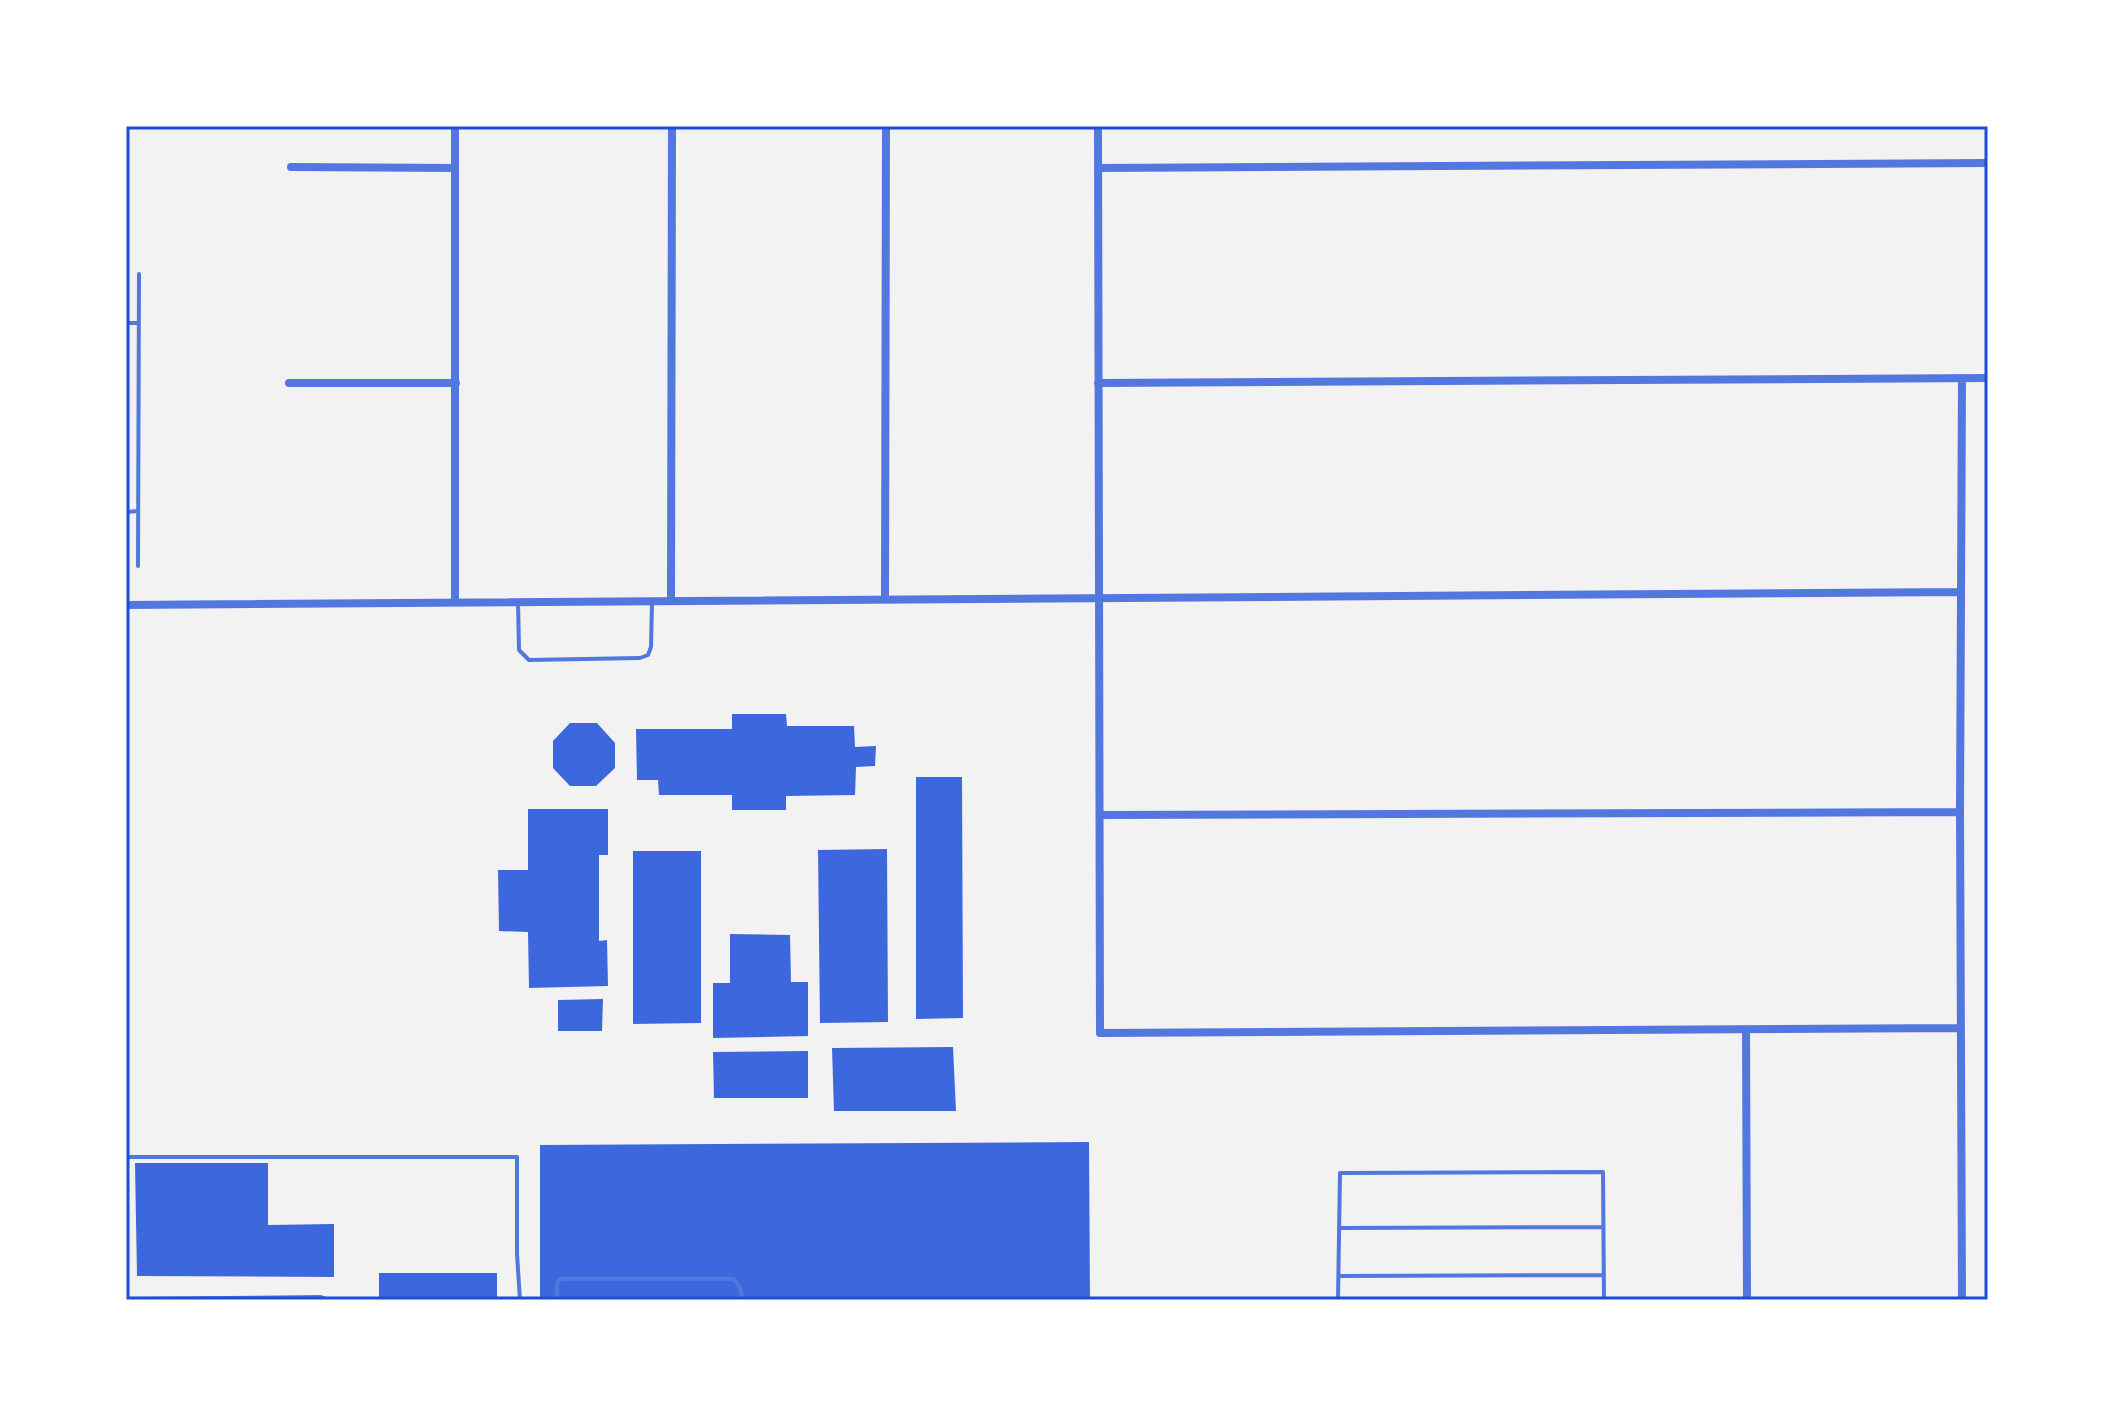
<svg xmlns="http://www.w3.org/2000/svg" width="2114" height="1426" font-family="Montserrat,sans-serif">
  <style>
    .building { fill: #3d67dc }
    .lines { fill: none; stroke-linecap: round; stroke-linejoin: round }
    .service { stroke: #5277de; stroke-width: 4 }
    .minor { stroke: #5277de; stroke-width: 8 }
    .neatline { fill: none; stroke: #1d4ed8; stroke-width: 3 }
  </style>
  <rect width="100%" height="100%" fill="#f2f2f2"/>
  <path class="building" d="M 732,714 L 786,714 L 787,726 L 854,726 L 855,747 L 876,746 L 875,766 L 856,767 L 855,795 L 786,796 L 786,810 L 732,810 L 732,795 L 659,795 L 658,780 L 637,780 L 636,729 L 732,729 Z
    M 570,723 L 597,723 L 615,743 L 615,768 L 596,786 L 570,786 L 553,768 L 553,741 Z
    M 916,777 L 962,777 L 963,1018 L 916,1019 Z
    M 528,809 L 608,809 L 608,855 L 599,855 L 599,941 L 607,940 L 608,986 L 529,988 L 528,932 L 499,931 L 498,870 L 528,870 Z
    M 887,849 L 888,1022 L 820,1023 L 818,850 Z
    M 633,851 L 701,851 L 701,1023 L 633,1024 Z
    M 730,934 L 790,935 L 791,982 L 808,982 L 808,1036 L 713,1038 L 713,983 L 730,983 Z
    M 603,999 L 602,1031 L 558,1031 L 558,1000 Z
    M 953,1047 L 956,1111 L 834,1111 L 832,1048 Z
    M 808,1051 L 808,1098 L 714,1098 L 713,1052 Z
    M 1089,1142 L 1090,1300 L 540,1300 L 540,1145 Z
    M 135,1163 L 268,1163 L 268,1225 L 334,1224 L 334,1277 L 137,1276 Z
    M 379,1273 L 497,1273 L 497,1300 L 379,1300 Z"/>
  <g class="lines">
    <path class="service" d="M 126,323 L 138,323
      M 126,512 L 138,511
      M 138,566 L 139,274
      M 518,602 L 519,650 L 529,660 L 640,658 L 648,655 L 651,647 L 652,603
      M 126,1157 L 517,1157 L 517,1254 L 520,1300
      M 1339,1228 L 1603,1227
      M 1339,1276 L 1604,1275
      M 126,1299 L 320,1297 L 329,1300
      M 557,1300 L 557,1284 L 560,1279 L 733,1279 C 740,1284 742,1291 742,1300
      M 1338,1300 L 1340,1173 L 1603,1172 L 1604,1300"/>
    <path class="minor" d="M 1098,126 L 1100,1033 L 1961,1028
      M 291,167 L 455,168
      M 1098,168 L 1988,163
      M 289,383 L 456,383
      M 1098,383 L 1988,378
      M 885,599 L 886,126
      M 671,601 L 672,126
      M 455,602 L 455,126
      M 126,605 L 1961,592
      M 1100,815 L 1960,812
      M 1746,1030 L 1747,1300
      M 1962,1300 L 1960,812 L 1962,378"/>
  </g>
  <rect width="2114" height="1426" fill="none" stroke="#ffffff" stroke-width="256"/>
  <rect x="128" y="128" width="1858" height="1170" class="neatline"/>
</svg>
